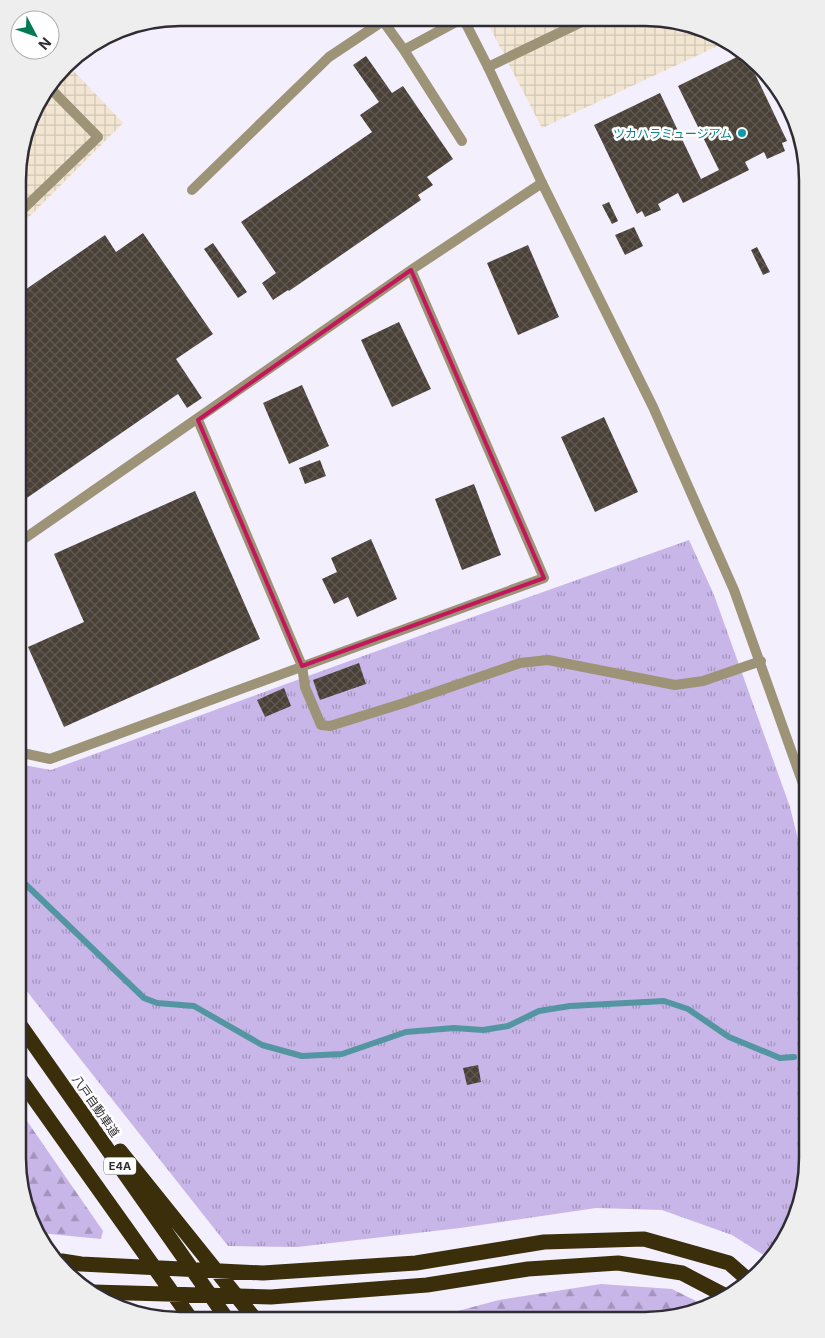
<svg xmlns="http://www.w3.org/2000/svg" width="825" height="1338" font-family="Inter,'Noto Sans JP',sans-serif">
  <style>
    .industrial { fill: url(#industrial-grid) }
    .forest { fill: url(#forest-firs) }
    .park { fill: url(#park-tufts) }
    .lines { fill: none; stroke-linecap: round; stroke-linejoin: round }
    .stream { stroke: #5495a2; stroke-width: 6 }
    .building { fill: url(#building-cross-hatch) }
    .service { stroke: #9d9478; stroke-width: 10 }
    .minor { stroke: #9d9478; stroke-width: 10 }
    .tertiary { stroke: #9d9478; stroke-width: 10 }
    .motorway { stroke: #3a2f0a; stroke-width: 15 }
    .marked { fill: none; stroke: #c2185b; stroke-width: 4; stroke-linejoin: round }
    .culture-dot { fill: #0f9aa8; stroke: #fff; stroke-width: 2 }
    .labels { text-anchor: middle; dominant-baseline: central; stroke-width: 5; stroke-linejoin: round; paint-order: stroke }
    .shield { fill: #fff; stroke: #6d6c70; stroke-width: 1 }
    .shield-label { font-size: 11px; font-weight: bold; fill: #2f2d33 }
    .culture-label { font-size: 12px; fill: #0d838f; stroke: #fff; text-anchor: end }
    .street-label { font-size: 12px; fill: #2f2d33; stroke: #fff }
    .rim { fill: none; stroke: #2f2d33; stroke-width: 2.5 }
  </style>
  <defs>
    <pattern id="industrial-grid" width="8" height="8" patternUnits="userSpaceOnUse" patternTransform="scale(1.25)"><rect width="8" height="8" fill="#f2e6d2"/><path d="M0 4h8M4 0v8" fill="none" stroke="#d0c6b5"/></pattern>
    <pattern id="forest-firs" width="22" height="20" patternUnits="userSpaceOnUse" patternTransform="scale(1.25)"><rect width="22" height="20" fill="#c8b6e9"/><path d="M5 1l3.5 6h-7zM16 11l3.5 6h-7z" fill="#a394bd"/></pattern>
    <pattern id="park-tufts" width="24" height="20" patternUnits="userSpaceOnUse" patternTransform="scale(1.25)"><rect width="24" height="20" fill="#c8b6e9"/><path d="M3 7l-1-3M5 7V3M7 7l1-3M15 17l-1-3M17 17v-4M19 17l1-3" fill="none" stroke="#a394bd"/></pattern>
    <pattern id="building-cross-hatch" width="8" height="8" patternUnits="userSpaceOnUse" patternTransform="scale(1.25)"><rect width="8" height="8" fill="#494137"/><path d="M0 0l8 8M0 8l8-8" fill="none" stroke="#615a53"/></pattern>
  </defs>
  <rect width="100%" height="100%" fill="#f3effd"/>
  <path class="industrial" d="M 485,18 L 666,19 L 724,43 L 542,128 Z
    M 68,65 L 123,123 L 19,227 L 19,160 L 34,108 Z"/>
  <path class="forest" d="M 18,1108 L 103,1231 L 101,1239 L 40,1233 L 30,1219 L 18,1157 Z
    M 601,1284 L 672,1289 L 708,1307 L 645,1320 L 424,1320 L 499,1300 Z"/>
  <path class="park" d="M 689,540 L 714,595 L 790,807 L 807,876 L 807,1168 L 799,1210 L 774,1256 L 770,1259 L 732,1235 L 662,1210 L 596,1208 L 460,1228 L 297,1247 L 228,1246 L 18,980 L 18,764 L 51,770 L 363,656 Z"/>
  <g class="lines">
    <path class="stream" d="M 18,877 L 144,998 L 157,1003 L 194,1006 L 262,1045 L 302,1056 L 342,1054 L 406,1032 L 454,1028 L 483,1030 L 508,1026 L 539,1011 L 570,1006 L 664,1001 L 688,1009 L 729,1037 L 780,1058 L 794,1057"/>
  </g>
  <path class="building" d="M 745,53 L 787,141 L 782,143 L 785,151 L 767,159 L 764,152 L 745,162 L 749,170 L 683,203 L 678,193 L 658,204 L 661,210 L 645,217 L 642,211 L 637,214 L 594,125 L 660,93 L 701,179 L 719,170 L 678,86 Z
    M 366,56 L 392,93 L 403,86 L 453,159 L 427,177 L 433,185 L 418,195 L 421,200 L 289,291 L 288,290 L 273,300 L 262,283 L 276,273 L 241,222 L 372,132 L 360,115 L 379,102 L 353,65 Z
    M 609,202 L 618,221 L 612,224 L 602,205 Z
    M 634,227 L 643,246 L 625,255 L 615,235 Z
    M 143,233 L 213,334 L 176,359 L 202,398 L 187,408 L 178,394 L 18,504 L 19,294 L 105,235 L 116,252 Z
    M 213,243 L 247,292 L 238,298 L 204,249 Z
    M 528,245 L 559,317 L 518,335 L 487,263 Z
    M 757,247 L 770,272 L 763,275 L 751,250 Z
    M 399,322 L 431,389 L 392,407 L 361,340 Z
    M 302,385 L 329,446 L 289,464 L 263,403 Z
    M 604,417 L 638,492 L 595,512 L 561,437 Z
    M 320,460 L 326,476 L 305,484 L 299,468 Z
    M 474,484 L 501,555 L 462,570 L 435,499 Z
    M 195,491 L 260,639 L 64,727 L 28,647 L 84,622 L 54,554 Z
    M 371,539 L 397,599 L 357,617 L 348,597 L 334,604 L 322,579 L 337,572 L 331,558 Z
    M 359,663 L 366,684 L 320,700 L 313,680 Z
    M 284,688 L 291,706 L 265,717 L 257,700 Z
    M 478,1065 L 481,1082 L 467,1085 L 463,1068 Z"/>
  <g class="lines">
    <path class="service" d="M 404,50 L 462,141
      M 192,190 L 329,57 L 383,21 L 404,50 L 463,18
      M 19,213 L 98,137 L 50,88"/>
    <path class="minor" d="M 488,67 L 588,19
      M 198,420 L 302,666 L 305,687 L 321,725 L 330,726 L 404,703 L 520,663 L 548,660 L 675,685 L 703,681 L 761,661
      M 18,543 L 411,270 L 542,183
      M 18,752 L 50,759 L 544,578 L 411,270"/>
    <path class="tertiary" d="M 463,18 L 488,67 L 542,183 L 653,407 L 734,590 L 807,795"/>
    <path class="motorway" d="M 18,1022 L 227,1319
      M 18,1076 L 191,1319
      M 120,1151 L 255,1319
      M 62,1261 L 81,1264 L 263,1273 L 416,1263 L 544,1242 L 644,1239 L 729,1263 L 746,1278
      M 93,1292 L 271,1297 L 427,1285 L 528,1269 L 618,1263 L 682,1273 L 724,1295"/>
  </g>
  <path class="marked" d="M 411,270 L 544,578 L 302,666 L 198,420 Z"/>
  <circle class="culture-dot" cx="742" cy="133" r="5"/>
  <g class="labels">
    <rect class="shield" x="104" y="1157.5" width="32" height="17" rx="4"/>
    <g class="shield-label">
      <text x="120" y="1166">E4A</text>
    </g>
    <g class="culture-label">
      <text x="732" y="133">ツカハラミュージアム</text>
    </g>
    <g class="street-label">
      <text transform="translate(96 1106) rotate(55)">八戸自動車道</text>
    </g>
  </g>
  <path d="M0 0H825V1338H0ZM180 26H645A154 154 0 0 1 799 180V1158A154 154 0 0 1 645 1312H180A154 154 0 0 1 26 1158V180A154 154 0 0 1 180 26Z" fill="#eeeeef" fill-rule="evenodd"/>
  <path class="rim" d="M180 26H645A154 154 0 0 1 799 180V1158A154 154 0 0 1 645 1312H180A154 154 0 0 1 26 1158V180A154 154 0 0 1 180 26Z"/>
  <g transform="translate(35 35) rotate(131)"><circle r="24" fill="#ffffff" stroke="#acabad"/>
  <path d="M0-4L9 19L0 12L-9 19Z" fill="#017955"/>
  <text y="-8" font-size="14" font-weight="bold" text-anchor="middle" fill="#2f2d33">N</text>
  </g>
</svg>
